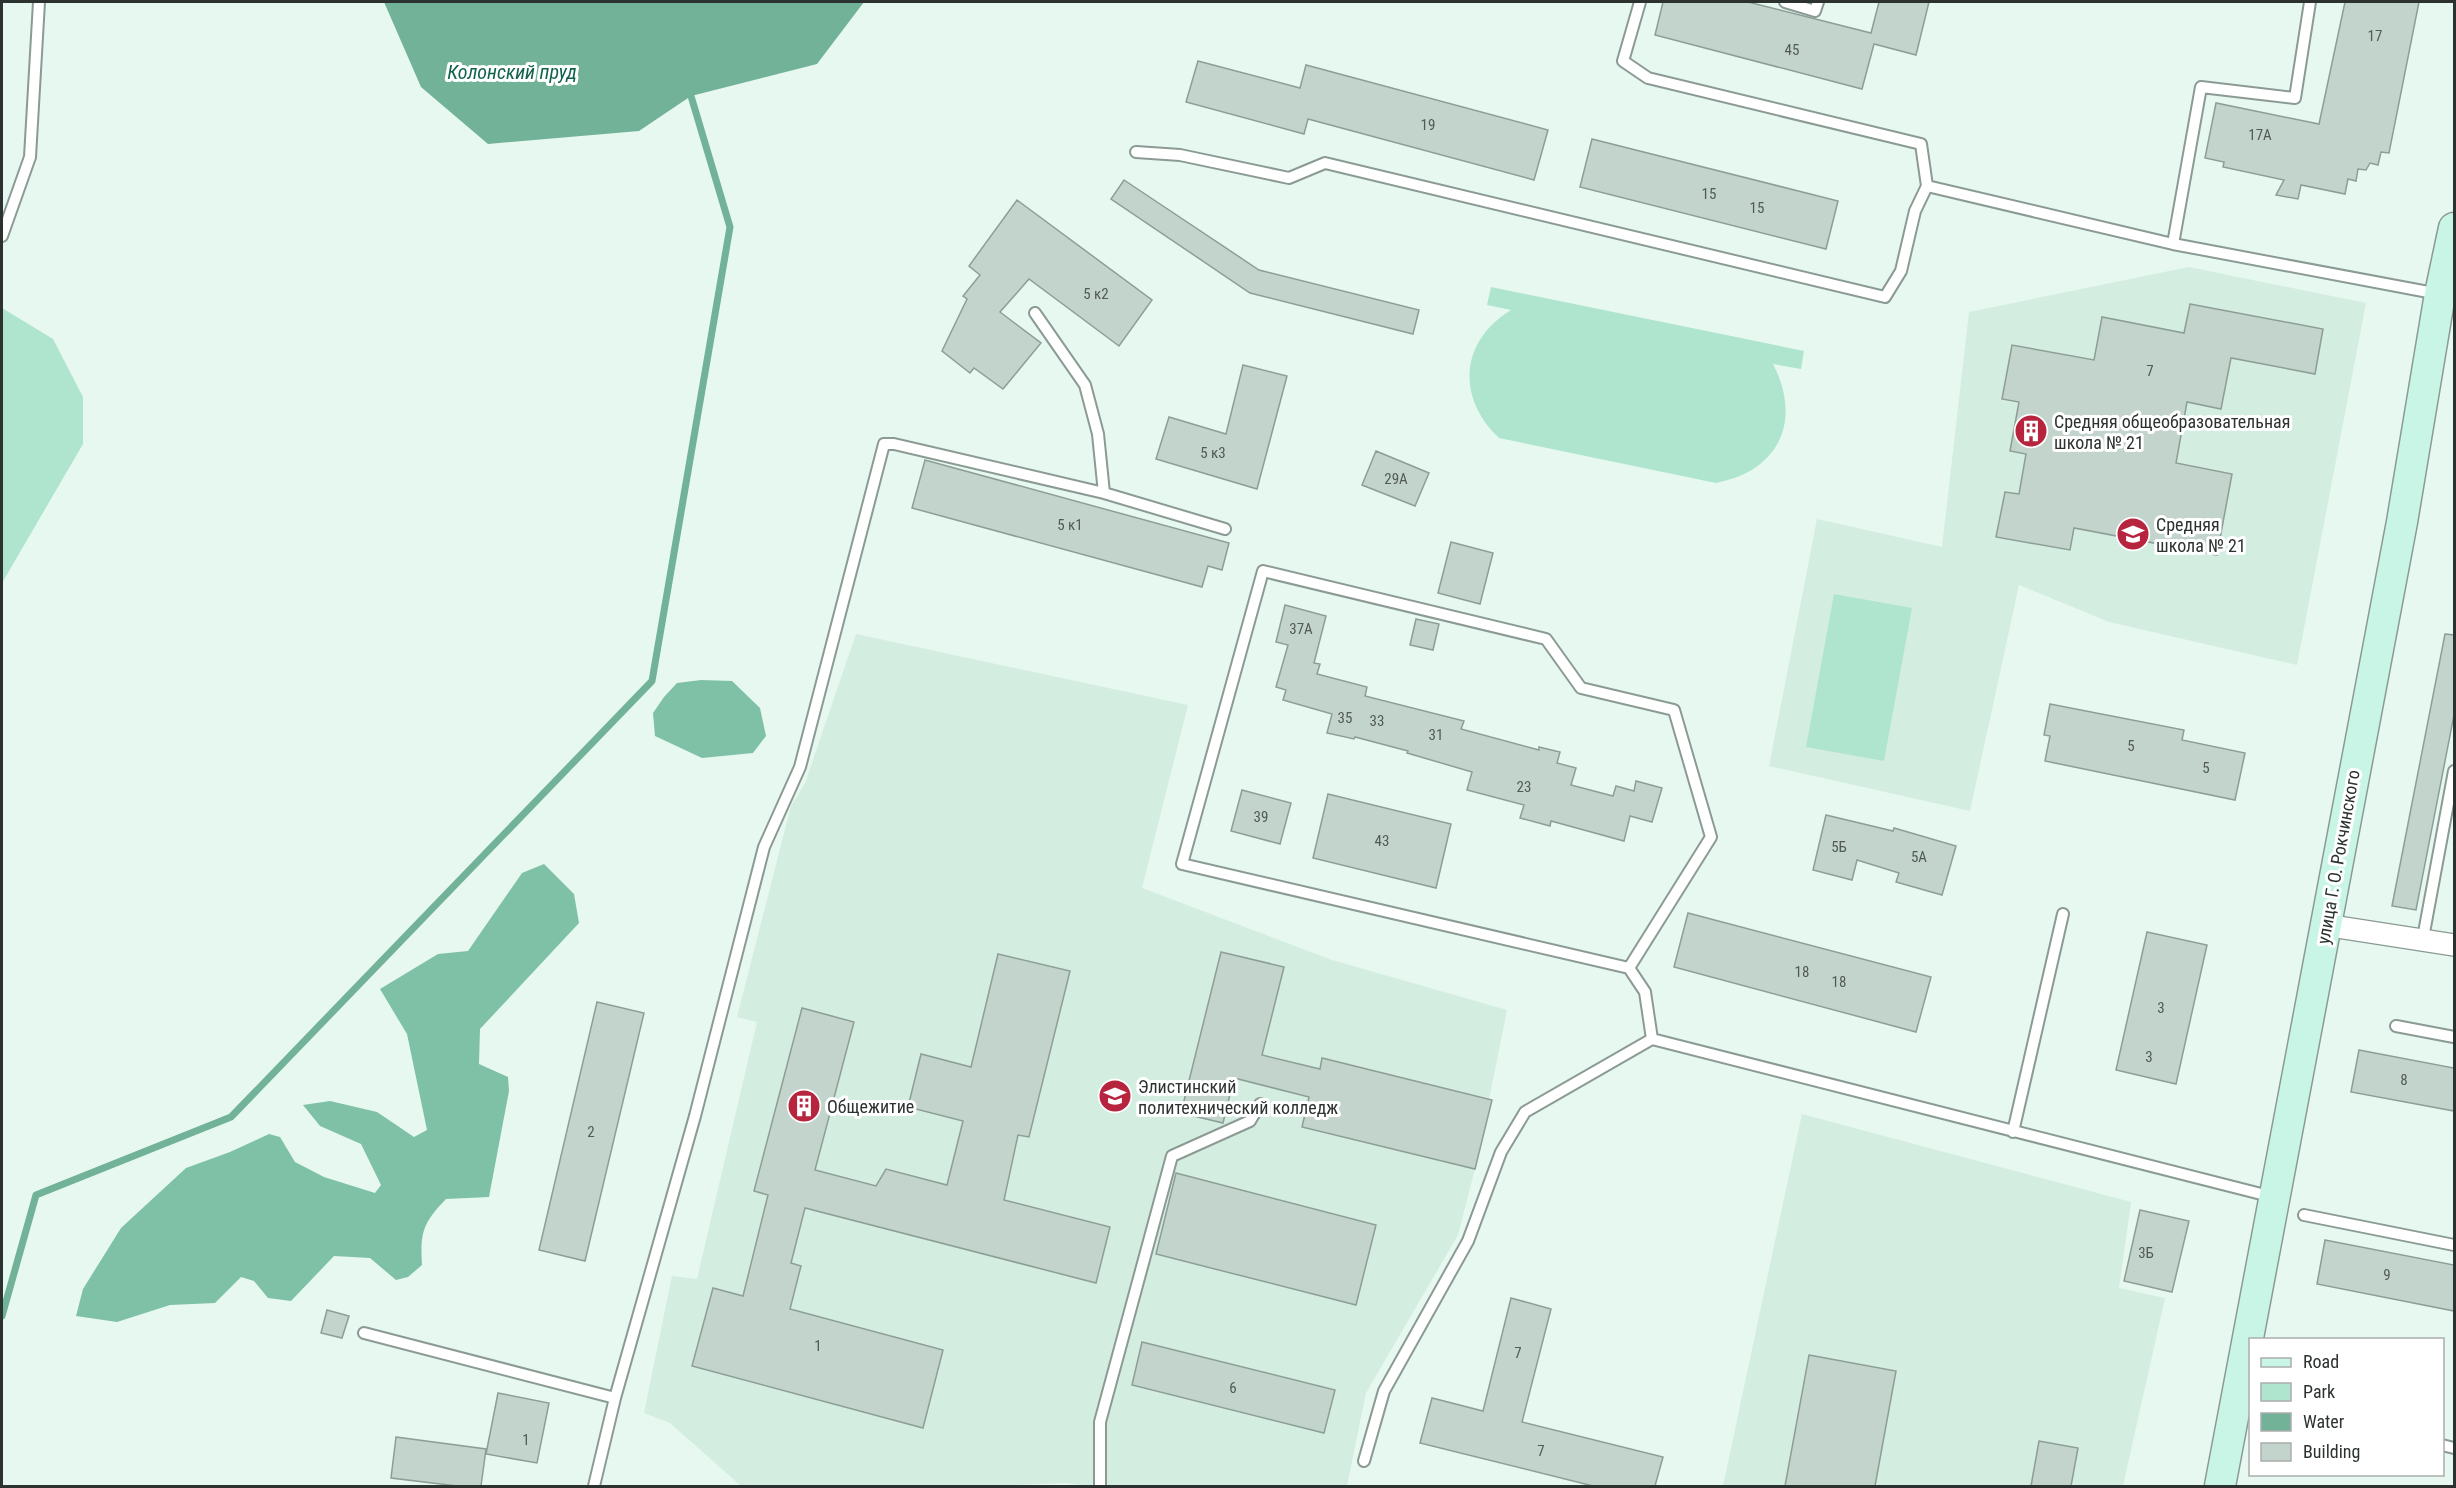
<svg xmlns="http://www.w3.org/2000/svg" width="2456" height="1488" font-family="'Roboto Condensed',sans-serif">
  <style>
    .built { fill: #d4ede1 }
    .green { fill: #afe5cf }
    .forest { fill: #7fc1a7 }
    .water { fill: #71b299 }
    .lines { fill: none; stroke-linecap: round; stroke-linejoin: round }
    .stream { stroke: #71b299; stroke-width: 7 }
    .building { fill: #c3d4cc; stroke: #8d9e97; stroke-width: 1.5 }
    .lane-casing { stroke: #8b9b94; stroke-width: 14 }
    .street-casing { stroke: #8b9b94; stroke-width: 24 }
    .secondary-casing { stroke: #8b9b94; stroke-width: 33 }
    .lane { stroke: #fff; stroke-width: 10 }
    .street { stroke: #fff; stroke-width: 21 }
    .secondary { stroke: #c9f5e7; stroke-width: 30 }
    .labels { text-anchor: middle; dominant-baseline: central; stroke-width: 6; stroke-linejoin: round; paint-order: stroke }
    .number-label { font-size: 15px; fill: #525a57 }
    .poi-label { font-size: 18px; fill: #2c3230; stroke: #fff; text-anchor: start }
    .street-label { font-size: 18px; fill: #2c3230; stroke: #fff }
    .water-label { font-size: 20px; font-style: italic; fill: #0f634b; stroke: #fff }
  </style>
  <rect width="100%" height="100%" fill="#e6f8f0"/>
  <path class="built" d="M 2189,267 L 2366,303 L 2297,665 L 2109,622 L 2019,585 L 1970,811 L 1769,766 L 1817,519 L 1942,547 L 1969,312 Z
    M 856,634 L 1188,705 L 1142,888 L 1332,960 L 1507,1010 L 1475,1169 L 1458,1235 L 1366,1393 L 1347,1486 L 1086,1486 L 1066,1483 L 994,1486 L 741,1486 L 670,1423 L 644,1413 L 672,1276 L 697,1279 L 757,1022 L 737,1017 L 791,806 L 805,783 Z
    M 1802,1114 L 2131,1202 L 2119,1288 L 2165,1298 L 2123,1486 L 1723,1486 Z"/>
  <path class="green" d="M 1491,287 L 1804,351 L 1801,369 L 1773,364 C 1802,420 1780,471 1716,483 L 1499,438 C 1456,398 1460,341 1511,310 L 1487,305 Z
    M 2,308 L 53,339 L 83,397 L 83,444 L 2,583 Z
    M 1834,594 L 1912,608 L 1884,761 L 1806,747 Z"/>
  <path class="forest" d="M 701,680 L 732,681 L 760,708 L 766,736 L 753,753 L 702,758 L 655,736 L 653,713 L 664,697 L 677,683 Z
    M 544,864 L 574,894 L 579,923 L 480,1029 L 479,1064 L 508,1077 L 509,1091 L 489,1197 L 446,1199 C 423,1223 420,1232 422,1265 L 408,1277 L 396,1280 L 370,1258 L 334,1256 L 291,1301 L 268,1298 L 254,1281 L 241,1277 L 215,1303 L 170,1305 L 117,1322 L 76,1316 L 83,1289 L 121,1228 L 186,1168 L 230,1152 L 269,1134 L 280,1137 L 295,1162 L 324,1177 L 375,1193 L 381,1185 L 361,1144 L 320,1126 L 303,1105 L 330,1101 L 377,1112 L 414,1137 L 427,1130 L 407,1034 L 380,989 L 438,954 L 468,951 L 522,873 Z"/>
  <path class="water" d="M 384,2 L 864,2 L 817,64 L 691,96 L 639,131 L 488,144 L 421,87 Z"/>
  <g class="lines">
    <path class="stream" d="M 2,1316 L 36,1195 L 231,1117 L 652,681 L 730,227 L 691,96"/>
  </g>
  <path class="building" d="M 1663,2 L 1748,2 L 1871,33 L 1879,2 L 1929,2 L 1916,55 L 1874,44 L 1862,89 L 1655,35 Z
    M 2345,2 L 2419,2 L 2389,153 L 2381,152 L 2378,165 L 2370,163 L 2366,170 L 2358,169 L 2356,181 L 2348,179 L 2345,194 L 2301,185 L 2298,199 L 2276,195 L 2284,180 L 2223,167 L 2224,162 L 2205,158 L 2216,103 L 2319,124 Z
    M 1198,61 L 1300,88 L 1306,65 L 1548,130 L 1534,180 L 1308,119 L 1304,134 L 1186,102 Z
    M 1592,139 L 1838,201 L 1826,249 L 1580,187 Z
    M 1124,180 L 1259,270 L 1419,310 L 1413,334 L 1250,293 L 1111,199 Z
    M 1017,200 L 1152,300 L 1119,346 L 1029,279 L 1000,312 L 1041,343 L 1003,389 L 974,368 L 970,373 L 942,351 L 967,299 L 963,296 L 980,275 L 969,266 Z
    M 2190,304 L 2323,329 L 2315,374 L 2231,358 L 2221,409 L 2187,402 L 2176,463 L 2232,474 L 2217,555 L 2074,528 L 2070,550 L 1996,537 L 2005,492 L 2019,494 L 2026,454 L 2010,451 L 2019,402 L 2002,399 L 2012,345 L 2094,360 L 2102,317 L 2184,333 Z
    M 1243,365 L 1287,376 L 1257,489 L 1156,459 L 1169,417 L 1226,434 Z
    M 1376,451 L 1429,473 L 1415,506 L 1362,485 Z
    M 925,460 L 1229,543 L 1222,570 L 1208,566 L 1202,587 L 912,508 Z
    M 1451,542 L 1493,553 L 1480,604 L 1438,593 Z
    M 1285,605 L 1326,616 L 1314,663 L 1320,664 L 1317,674 L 1367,687 L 1365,696 L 1464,721 L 1461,729 L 1539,750 L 1539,747 L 1560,752 L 1557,763 L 1576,768 L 1571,785 L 1613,796 L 1616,786 L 1634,791 L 1636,781 L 1662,788 L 1652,822 L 1630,816 L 1624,841 L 1551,821 L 1550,826 L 1520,818 L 1524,805 L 1467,790 L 1472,772 L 1407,753 L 1408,751 L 1355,737 L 1354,739 L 1327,733 L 1332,714 L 1283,700 L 1286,690 L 1276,687 L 1288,645 L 1276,642 Z
    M 1416,619 L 1439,624 L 1433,650 L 1410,645 Z
    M 2445,634 L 2454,635 L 2454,715 L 2416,910 L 2392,906 Z
    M 2050,704 L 2184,730 L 2182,740 L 2245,753 L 2235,800 L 2045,761 L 2050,736 L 2044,735 Z
    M 1242,790 L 1291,803 L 1280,844 L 1231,831 Z
    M 1328,794 L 1451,824 L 1436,888 L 1313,858 Z
    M 1826,815 L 1893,831 L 1894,828 L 1956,846 L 1942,895 L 1896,882 L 1899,873 L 1857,860 L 1852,880 L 1813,870 Z
    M 1688,913 L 1931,977 L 1916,1032 L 1674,967 Z
    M 2147,932 L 2207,945 L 2176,1084 L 2116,1070 Z
    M 1221,952 L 1284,967 L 1262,1055 L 1320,1069 L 1322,1058 L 1492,1100 L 1475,1169 L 1302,1127 L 1309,1097 L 1234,1078 L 1223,1123 L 1181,1113 Z
    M 998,954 L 1070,971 L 1029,1137 L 1018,1135 L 1004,1200 L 1110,1227 L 1096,1283 L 805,1208 L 791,1263 L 801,1266 L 790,1309 L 943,1350 L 923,1428 L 692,1366 L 713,1288 L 743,1296 L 768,1195 L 754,1191 L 802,1008 L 854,1022 L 815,1170 L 876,1186 L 886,1169 L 947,1185 L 963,1121 L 908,1107 L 921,1054 L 971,1067 Z
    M 597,1002 L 644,1013 L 585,1261 L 539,1250 Z
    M 2359,1050 L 2454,1068 L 2454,1111 L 2351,1092 Z
    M 1176,1173 L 1376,1225 L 1356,1305 L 1156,1254 Z
    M 2140,1210 L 2189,1221 L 2172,1292 L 2124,1281 Z
    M 2325,1240 L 2454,1265 L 2454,1311 L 2317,1284 Z
    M 1511,1298 L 1551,1309 L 1522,1422 L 1663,1457 L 1655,1486 L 1593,1486 L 1420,1443 L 1432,1398 L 1483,1411 Z
    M 327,1310 L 349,1316 L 342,1338 L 321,1333 Z
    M 1142,1342 L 1335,1390 L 1324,1433 L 1132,1385 Z
    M 1809,1355 L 1896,1371 L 1875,1486 L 1785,1486 Z
    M 498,1393 L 549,1403 L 537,1463 L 486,1454 Z
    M 396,1437 L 486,1449 L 481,1486 L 457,1486 L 391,1478 Z
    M 2039,1441 L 2078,1448 L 2071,1486 L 2031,1486 Z"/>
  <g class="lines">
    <g class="lane-casing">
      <path id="lane" d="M 1640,2 L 1623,61 L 1648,78 L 1921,144 L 1927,186
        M 1785,2 L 1815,11 L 1818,2
        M 1136,152 L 1180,155 L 1289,178 L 1325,163 L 1885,297 L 1901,271 L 1915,211 L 1927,186 L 2173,244 L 2439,294
        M 2,236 L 30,157 L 39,2
        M 2173,244 L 2201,87 L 2295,98 L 2310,2
        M 1035,313 L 1085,385 L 1098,434 L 1104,493
        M 2423,938 L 2454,771
        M 1629,968 L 1711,837 L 1674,710 L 1581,688 L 1546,639 L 1263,571 L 1182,864 L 1629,968 L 1645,992 L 1652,1039 L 2273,1197
        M 2396,1026 L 2454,1037
        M 2013,1132 L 2063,914
        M 2304,1215 L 2454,1245
        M 364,1333 L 615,1398 L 594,1486
        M 615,1398 L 695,1116 L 764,847 L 800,767 L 884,444 L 894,444 L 1104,493 L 1225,529
        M 2442,1445 L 2454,1448
        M 1364,1461 L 1384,1391 L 1468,1241 L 1501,1152 L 1525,1112 L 1652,1039
        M 1100,1486 L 1100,1422 L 1172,1156 L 1250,1121 L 1260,1104"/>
    </g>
    <g class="street-casing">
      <path id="street" d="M 2325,925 L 2454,945"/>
    </g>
    <g class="secondary-casing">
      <path id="secondary" d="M 2220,1486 L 2402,522 L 2440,294 L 2454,228"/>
    </g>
    <use href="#lane" class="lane"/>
    <use href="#street" class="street"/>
    <use href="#secondary" class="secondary"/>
  </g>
  <defs>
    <g id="building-disc" transform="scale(1.725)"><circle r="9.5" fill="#b6243d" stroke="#fff"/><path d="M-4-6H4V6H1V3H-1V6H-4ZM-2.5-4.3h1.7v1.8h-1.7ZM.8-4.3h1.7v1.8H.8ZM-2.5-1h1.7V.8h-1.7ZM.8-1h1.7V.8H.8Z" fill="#fff"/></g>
    <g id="school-disc" transform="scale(1.725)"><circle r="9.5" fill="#b6243d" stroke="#fff"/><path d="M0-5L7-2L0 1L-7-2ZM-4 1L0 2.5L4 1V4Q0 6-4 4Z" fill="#fff"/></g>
    <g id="university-disc" transform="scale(1.725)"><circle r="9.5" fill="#b6243d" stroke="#fff"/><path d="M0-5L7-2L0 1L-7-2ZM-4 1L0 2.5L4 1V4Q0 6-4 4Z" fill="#fff"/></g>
  </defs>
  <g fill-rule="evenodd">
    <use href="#building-disc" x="2031" y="431"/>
    <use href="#school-disc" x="2133" y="534"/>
    <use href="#university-disc" x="1115" y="1096"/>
    <use href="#building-disc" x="804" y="1106"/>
  </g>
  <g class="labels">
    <g class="number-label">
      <text x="2375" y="36">17</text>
      <text x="1792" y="50">45</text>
      <text x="1428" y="125">19</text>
      <text x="2260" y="135">17А</text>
      <text x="1709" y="194">15</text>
      <text x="1757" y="208">15</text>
      <text x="1096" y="294">5 к2</text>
      <text x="2150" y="371">7</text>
      <text x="1213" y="453">5 к3</text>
      <text x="1396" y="479">29А</text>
      <text x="1070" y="525">5 к1</text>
      <text x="1301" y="629">37А</text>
      <text x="1345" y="718">35</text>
      <text x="1377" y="721">33</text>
      <text x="1436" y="735">31</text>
      <text x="2131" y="746">5</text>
      <text x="2206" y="768">5</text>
      <text x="1524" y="787">23</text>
      <text x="1261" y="817">39</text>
      <text x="1382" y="841">43</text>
      <text x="1839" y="847">5Б</text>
      <text x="1919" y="857">5А</text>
      <text x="1802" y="972">18</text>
      <text x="1839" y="982">18</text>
      <text x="2161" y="1008">3</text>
      <text x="2149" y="1057">3</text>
      <text x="2404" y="1080">8</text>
      <text x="591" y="1132">2</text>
      <text x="2146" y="1253">3Б</text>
      <text x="2387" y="1275">9</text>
      <text x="818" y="1346">1</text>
      <text x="1518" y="1353">7</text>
      <text x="1233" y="1388">6</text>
      <text x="526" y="1440">1</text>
      <text x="1541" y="1451">7</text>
    </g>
    <g class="poi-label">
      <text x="2054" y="421">Средняя общеобразовательная<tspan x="2054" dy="21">школа № 21</tspan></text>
      <text x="2156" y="524">Средняя<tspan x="2156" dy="21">школа № 21</tspan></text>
      <text x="1138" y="1086">Элистинский<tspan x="1138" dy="21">политехнический колледж</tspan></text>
      <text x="827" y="1106">Общежитие</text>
    </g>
    <g class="street-label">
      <text transform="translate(2338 857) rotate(-80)">улица Г. О. Рокчинского</text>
    </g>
    <g class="water-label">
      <text x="512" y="72">Колонский пруд</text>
    </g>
  </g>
  <rect width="2456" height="1488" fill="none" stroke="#2c3230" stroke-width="6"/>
  <rect x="2249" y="1338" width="195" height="138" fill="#ffffff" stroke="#abadac" stroke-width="1.5"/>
  <rect x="2261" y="1358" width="30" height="9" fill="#c9f5e7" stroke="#abadac" stroke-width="1.5"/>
  <text x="2303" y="1368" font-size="18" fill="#2c3230">Road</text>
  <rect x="2261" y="1383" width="30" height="18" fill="#afe5cf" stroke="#abadac" stroke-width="1.5"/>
  <text x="2303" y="1398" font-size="18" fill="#2c3230">Park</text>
  <rect x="2261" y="1413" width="30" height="18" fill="#71b299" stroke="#abadac" stroke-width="1.5"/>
  <text x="2303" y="1428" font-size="18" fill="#2c3230">Water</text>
  <rect x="2261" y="1443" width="30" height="18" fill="#c3d4cc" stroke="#abadac" stroke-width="1.5"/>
  <text x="2303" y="1458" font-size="18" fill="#2c3230">Building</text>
</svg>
